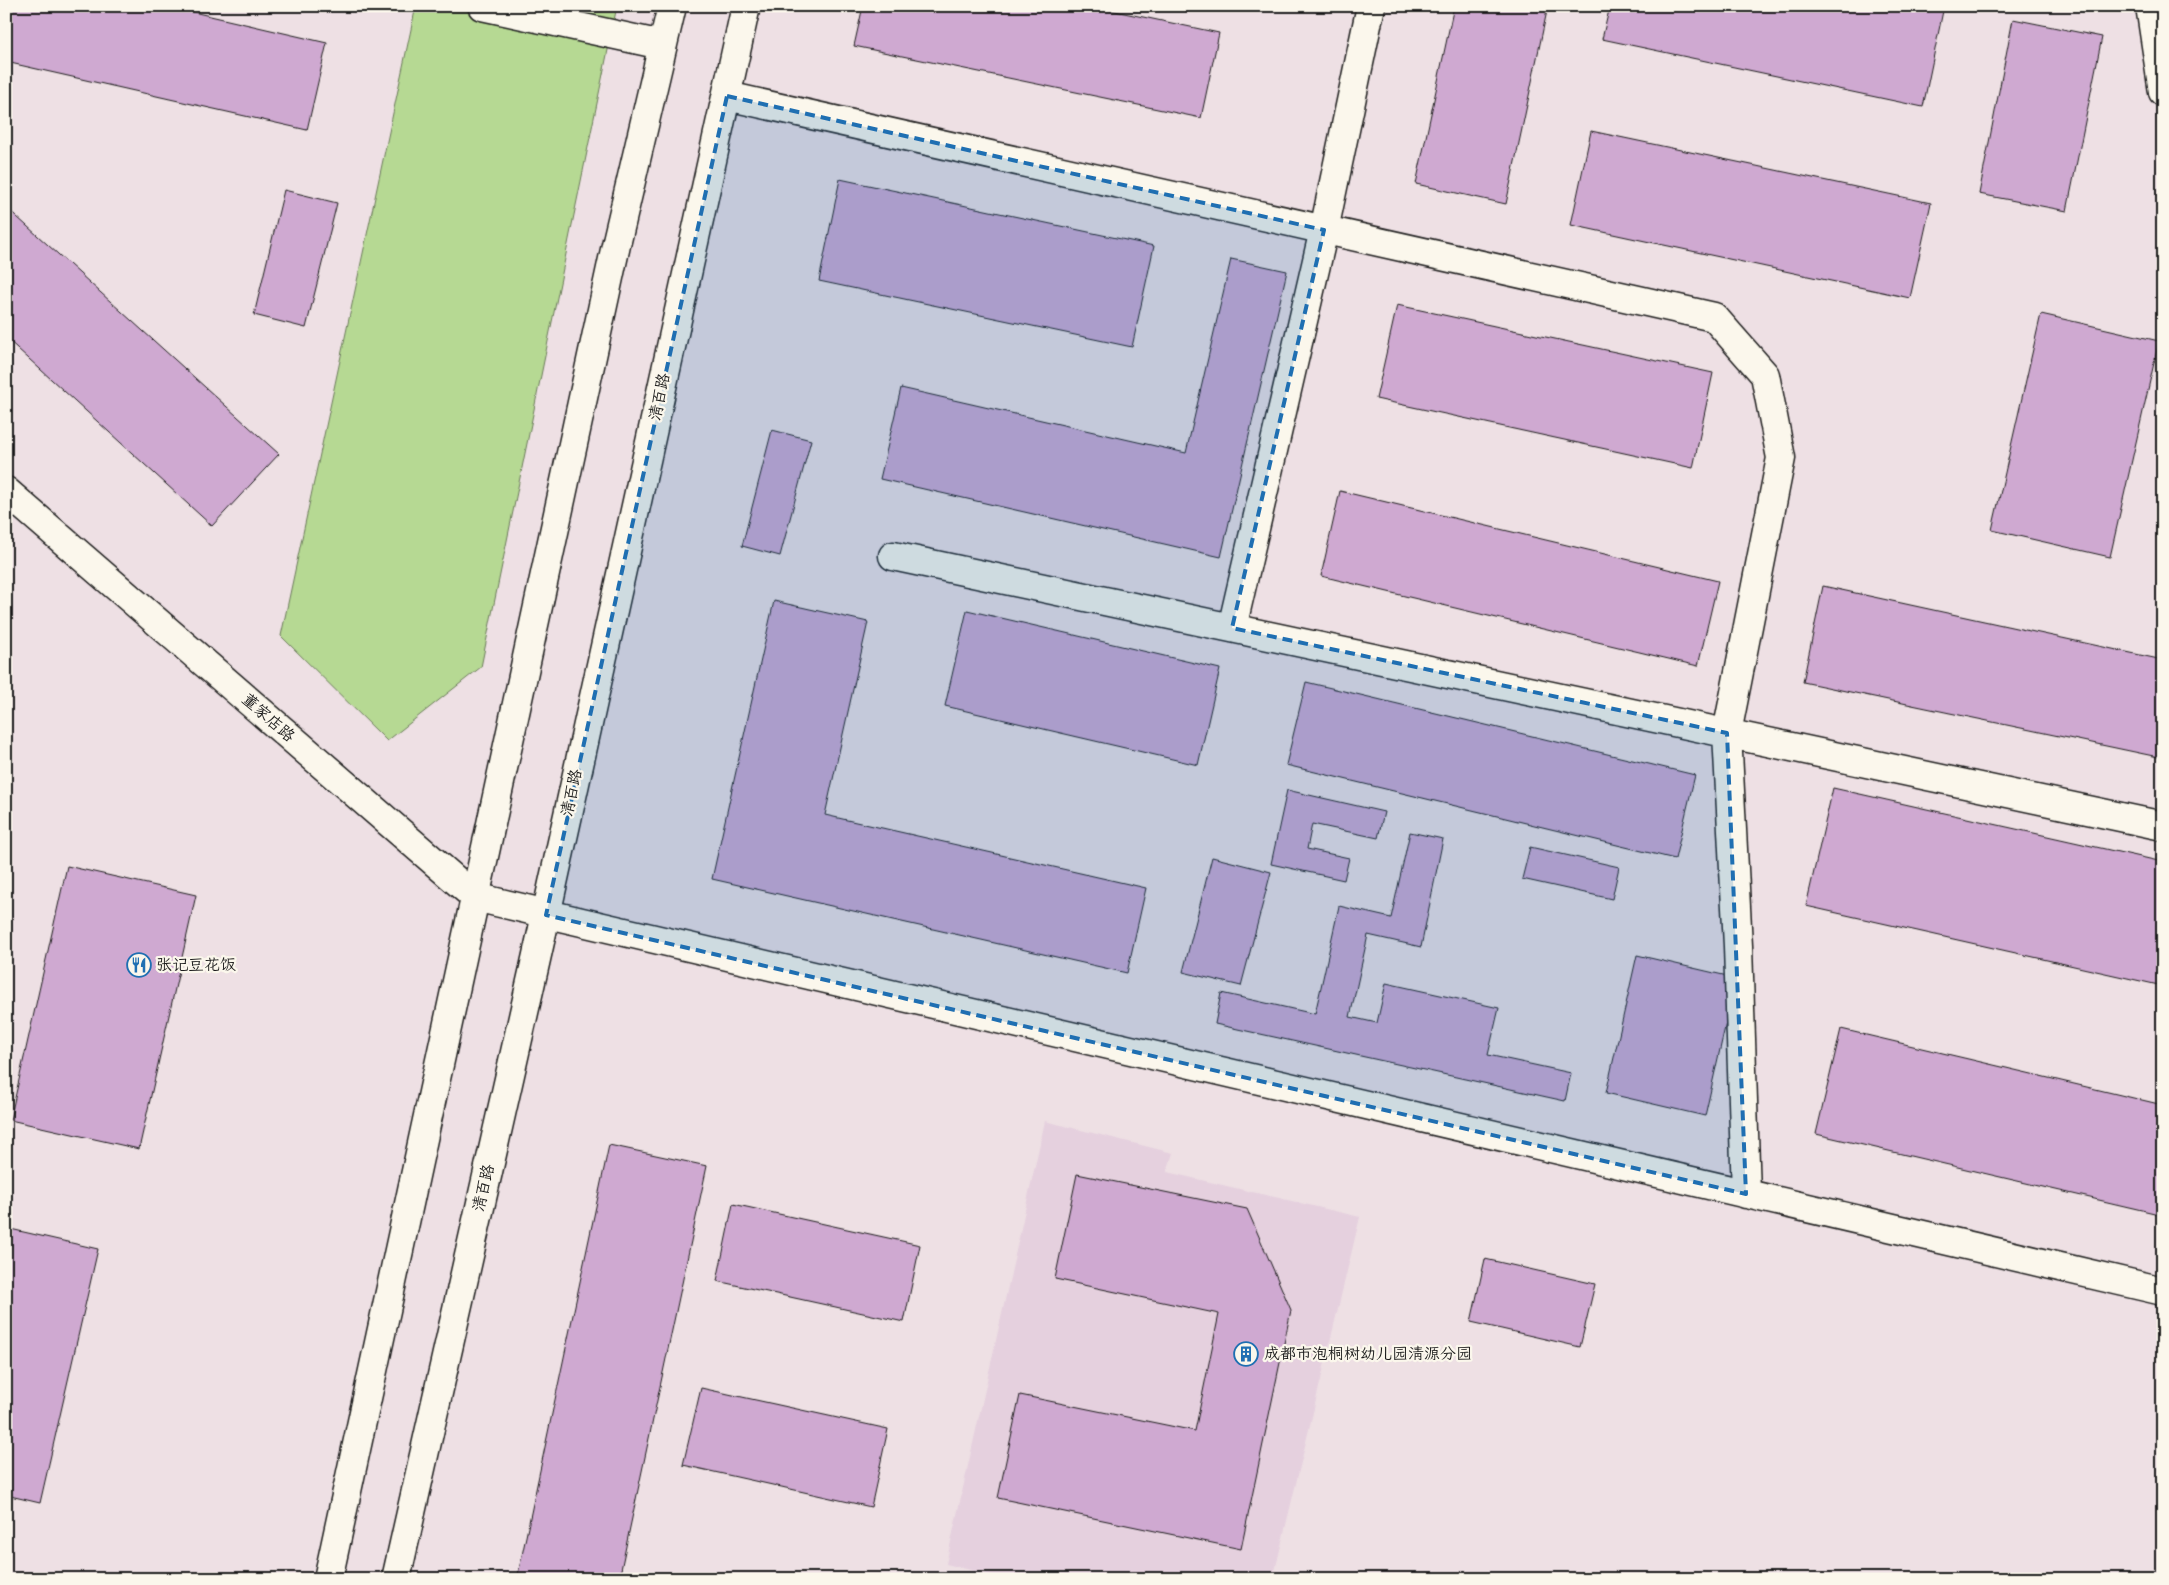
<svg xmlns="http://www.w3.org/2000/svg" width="2169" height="1585" font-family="Mynerve,'LXGW WenKai TC',sans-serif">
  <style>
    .built { fill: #e5d0de }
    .green { fill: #b6d993; stroke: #697a58 }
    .building { fill: #cfa9d1; stroke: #1c1c1c }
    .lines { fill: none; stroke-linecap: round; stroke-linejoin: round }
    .street-casing { stroke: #1c1c1c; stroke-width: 31 }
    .secondary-casing { stroke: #1c1c1c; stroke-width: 31 }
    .street { stroke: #fbf7ec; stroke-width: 28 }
    .secondary { stroke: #fbf7ec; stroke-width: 28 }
    .marked { fill: #1f6fb2; fill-opacity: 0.2; stroke: #1f6fb2; stroke-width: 4; stroke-dasharray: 10 6; stroke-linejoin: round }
    .labels { text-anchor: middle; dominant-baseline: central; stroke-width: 4.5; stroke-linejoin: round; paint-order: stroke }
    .street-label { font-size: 16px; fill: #1c1c1c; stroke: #fbf7ec }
    .poi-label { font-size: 16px; fill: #1c1c1c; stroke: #fbf7ec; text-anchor: start }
  </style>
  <rect width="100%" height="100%" fill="#eee0e4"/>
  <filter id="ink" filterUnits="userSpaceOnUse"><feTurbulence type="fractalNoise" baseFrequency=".02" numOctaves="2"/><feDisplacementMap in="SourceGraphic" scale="10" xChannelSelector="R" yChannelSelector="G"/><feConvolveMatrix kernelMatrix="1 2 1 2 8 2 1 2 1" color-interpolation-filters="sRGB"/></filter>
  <g filter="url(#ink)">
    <path class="built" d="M 1045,1121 L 1173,1153 L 1167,1172 L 1360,1217 L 1273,1579 L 1008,1579 L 946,1564 Z"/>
    <path class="green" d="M 416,6 L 617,6 L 481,667 L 387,741 L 281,636 Z"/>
    <path class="building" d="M 6,6 L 167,6 L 327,43 L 307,130 L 6,62 Z
      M 863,6 L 1091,6 L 1219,33 L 1201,118 L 854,46 Z
      M 1454,6 L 1548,6 L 1506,204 L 1416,184 Z
      M 1610,6 L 1944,6 L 1923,107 L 1602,39 Z
      M 2013,19 L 2102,37 L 2067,211 L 1979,194 Z
      M 1591,131 L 1931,203 L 1910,298 L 1571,225 Z
      M 840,179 L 1154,246 L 1132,347 L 819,281 Z
      M 284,190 L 337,203 L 306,328 L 254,315 Z
      M 6,207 L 279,454 L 212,526 L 6,338 Z
      M 1231,259 L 1287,271 L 1221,557 L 880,479 L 901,388 L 1186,453 Z
      M 1397,305 L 1713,373 L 1693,468 L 1376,399 Z
      M 2041,314 L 2159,341 L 2110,557 L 1992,530 Z
      M 772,430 L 811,440 L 780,556 L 742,546 Z
      M 1340,491 L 1718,581 L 1698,666 L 1321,576 Z
      M 1823,586 L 2163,660 L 2163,758 L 1803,682 Z
      M 774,601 L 868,622 L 825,815 L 1146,888 L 1127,973 L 712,879 Z
      M 967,610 L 1220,669 L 1198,765 L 945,706 Z
      M 1306,682 L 1695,775 L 1675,859 L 1286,765 Z
      M 1833,788 L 2163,862 L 2163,986 L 1806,906 Z
      M 1287,790 L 1384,812 L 1378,838 L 1312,824 L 1307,849 L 1349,858 L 1344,880 L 1271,864 Z
      M 1410,832 L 1443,839 L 1421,947 L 1368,935 L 1350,1017 L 1377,1023 L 1386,983 L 1499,1008 L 1488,1055 L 1571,1073 L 1565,1101 L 1215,1024 L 1221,993 L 1315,1014 L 1339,906 L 1391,918 Z
      M 1530,847 L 1619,867 L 1612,899 L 1522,879 Z
      M 1212,857 L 1271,872 L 1241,986 L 1183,972 Z
      M 67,866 L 196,895 L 139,1149 L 10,1120 Z
      M 1637,955 L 1736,978 L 1705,1116 L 1606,1093 Z
      M 1841,1029 L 2163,1105 L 2163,1215 L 1816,1134 Z
      M 609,1145 L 707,1166 L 619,1579 L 517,1579 Z
      M 1077,1174 L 1247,1209 L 1291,1310 L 1241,1549 L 998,1498 L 1020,1395 L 1195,1431 L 1219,1314 L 1055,1279 Z
      M 733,1204 L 920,1245 L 904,1322 L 717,1281 Z
      M 6,1228 L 98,1249 L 40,1503 L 6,1495 Z
      M 1485,1259 L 1595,1284 L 1580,1347 L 1471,1322 Z
      M 701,1388 L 888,1429 L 871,1507 L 683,1465 Z"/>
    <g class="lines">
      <g class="street-casing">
        <path id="street" d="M 482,6 L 662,45
          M 2150,6 L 2163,92
          M 727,96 L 1714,317 L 1765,375 L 1781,458 L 1727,733 L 1738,946 L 1746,1194
          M 6,491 L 475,897 L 2163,1291
          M 893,556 L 2163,826
          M 1232,628 L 1324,230 L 1371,6"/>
      </g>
      <g class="secondary-casing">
        <path id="secondary" d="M 328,1579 L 616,245 L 672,6
          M 396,1579 L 546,915 L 746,6"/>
      </g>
      <use href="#street" class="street"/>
      <use href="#secondary" class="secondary"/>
    </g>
  </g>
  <path class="marked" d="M 727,96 L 1324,230 L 1232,628 L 1727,733 L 1746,1194 L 546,915 Z"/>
  <defs>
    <g id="restaurant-ring" transform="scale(1.25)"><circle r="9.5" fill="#fbf7ec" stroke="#1f6fb2" stroke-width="1.5"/><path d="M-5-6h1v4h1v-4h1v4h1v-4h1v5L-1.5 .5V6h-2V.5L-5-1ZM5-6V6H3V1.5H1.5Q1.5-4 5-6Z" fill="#1f6fb2"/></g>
    <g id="building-ring" transform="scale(1.25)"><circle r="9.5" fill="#fbf7ec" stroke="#1f6fb2" stroke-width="1.5"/><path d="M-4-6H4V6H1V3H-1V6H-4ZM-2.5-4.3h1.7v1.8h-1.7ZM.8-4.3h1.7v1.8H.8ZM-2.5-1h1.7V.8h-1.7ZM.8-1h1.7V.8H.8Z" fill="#1f6fb2"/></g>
  </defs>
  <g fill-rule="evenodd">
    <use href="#restaurant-ring" x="139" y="965"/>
    <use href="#building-ring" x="1246" y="1354"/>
  </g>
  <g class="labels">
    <g class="street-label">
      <text transform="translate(660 397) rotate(-78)">清百路</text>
      <text transform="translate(268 718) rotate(41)">董家店路</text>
      <text transform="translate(572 793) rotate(-78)">清百路</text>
      <text transform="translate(484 1188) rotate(-77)">清百路</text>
    </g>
    <g class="poi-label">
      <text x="156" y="965">张记豆花饭</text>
      <text x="1264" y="1354">成都市泡桐树幼儿园清源分园</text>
    </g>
  </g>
  <rect width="2169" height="1585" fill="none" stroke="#fbf7ec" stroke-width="25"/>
  <rect x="12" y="12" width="2144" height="1560" fill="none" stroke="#1c1c1c" stroke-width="2" filter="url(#ink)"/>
</svg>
